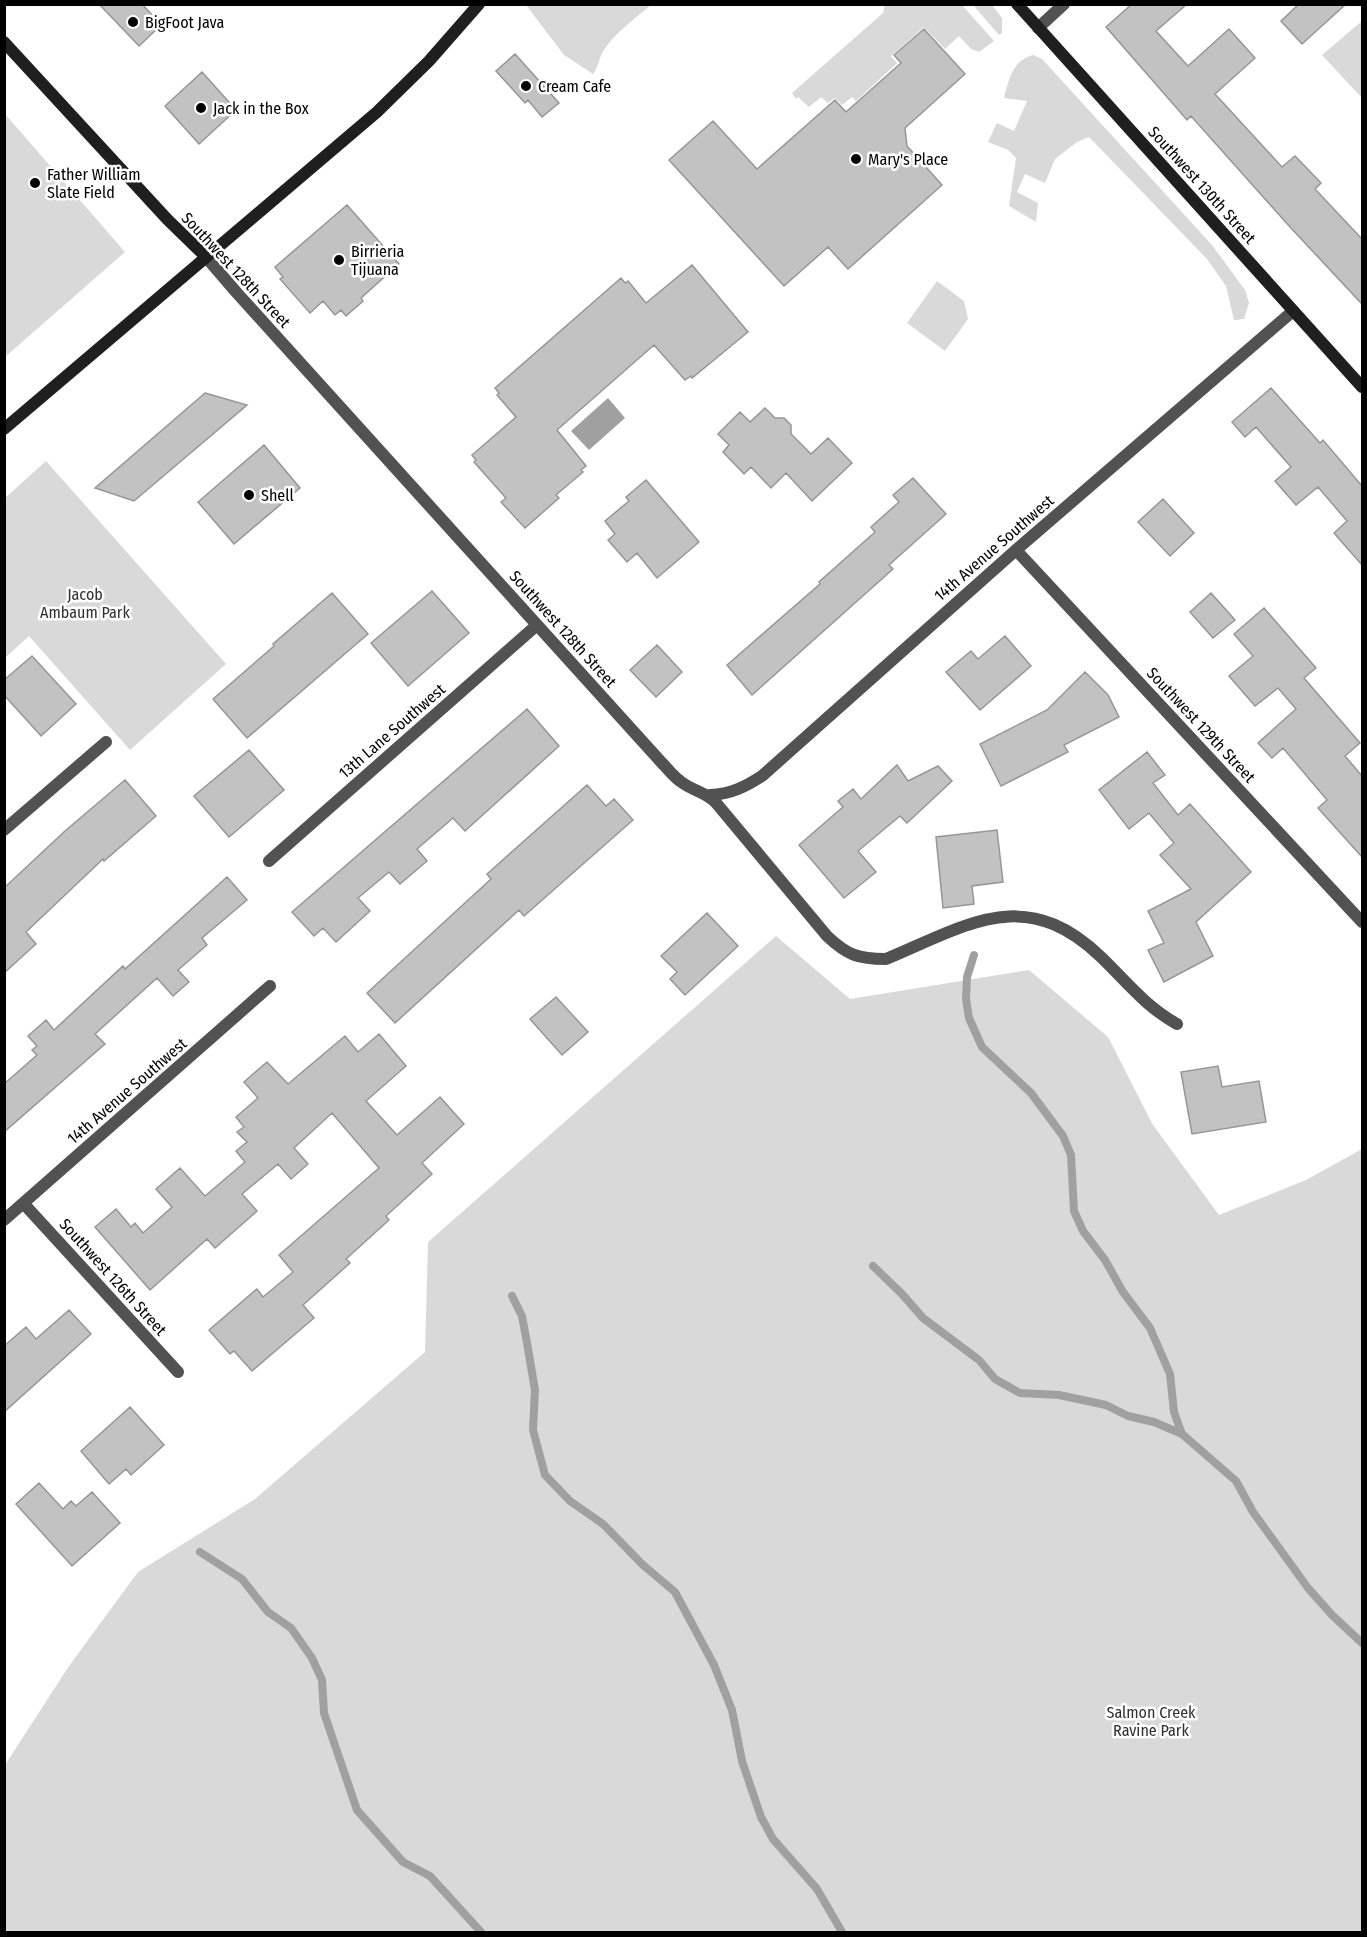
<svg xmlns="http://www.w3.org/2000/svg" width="1367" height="1937" font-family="'Fira Sans Condensed',sans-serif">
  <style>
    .green { fill: #d9d9d9 }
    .water { fill: #a0a0a0 }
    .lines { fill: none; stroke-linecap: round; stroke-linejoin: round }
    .stream { stroke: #a0a0a0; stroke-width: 8 }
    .building { fill: #c2c2c2; stroke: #969696; stroke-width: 1.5 }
    .street { stroke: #525252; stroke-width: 12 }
    .secondary { stroke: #1f1f1f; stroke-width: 12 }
    .poi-dot { fill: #000; stroke: #fff; stroke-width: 2 }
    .labels { text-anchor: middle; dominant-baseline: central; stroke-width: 5; stroke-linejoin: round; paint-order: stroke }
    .poi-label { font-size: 16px; fill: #000; stroke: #fff; text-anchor: start }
    .street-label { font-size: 16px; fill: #000; stroke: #fff }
    .park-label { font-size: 16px; fill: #303030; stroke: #fff }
  </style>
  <rect width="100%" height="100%" fill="#fff"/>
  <path class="green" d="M 885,4 L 962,5 L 994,41 L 979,52 L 971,49 L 959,36 L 945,49 L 924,27 L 891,56 L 897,63 L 856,101 L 852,97 L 842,105 L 835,98 L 828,103 L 821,97 L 809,107 L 798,97 L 796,99 L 792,93 L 883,13 Z
    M 526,5 L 527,4 L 651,5 C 635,18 617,32 605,48 C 599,56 599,67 593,74 L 564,55 Z
    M 973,5 L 992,5 L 1002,18 L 1002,33 L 999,35 Z
    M 1362,21 L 1362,98 L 1322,55 Z
    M 1033,55 L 1042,59 L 1212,245 L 1245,290 L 1249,303 L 1244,319 L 1234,320 L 1226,286 L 1207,259 L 1089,137 L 1077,142 L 1055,159 L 1045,183 L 1025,174 L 1017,192 L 1038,203 L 1036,222 L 1009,206 L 1016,158 L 1008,150 L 988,142 L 997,123 L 1014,131 L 1027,101 L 1004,98 C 1009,79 1012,61 1033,55 Z
    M 5,114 L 125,252 L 5,357 L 4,357 Z
    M 937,281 L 964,301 L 968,319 L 945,351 L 907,323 Z
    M 46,461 L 226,664 L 130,750 L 29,636 L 5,658 L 5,498 Z
    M 776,936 L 850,999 L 1029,970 L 1108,1037 L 1153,1125 L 1219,1215 L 1306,1180 L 1362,1149 L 1362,1932 L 5,1932 L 5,1765 L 69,1666 L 138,1572 L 255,1499 L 425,1352 L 428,1242 Z"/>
  <path class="water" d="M 608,398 L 625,418 L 589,450 L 571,431 Z"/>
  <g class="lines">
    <path class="stream" d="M 974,955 L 967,977 L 966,999 L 969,1018 L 982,1047 L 1031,1093 L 1063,1136 L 1071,1155 L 1074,1211 L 1083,1231 L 1105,1260 L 1123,1292 L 1150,1328 L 1170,1374 L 1174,1412 L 1182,1434 L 1236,1481 L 1253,1512 L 1308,1588 L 1332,1615 L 1362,1643
      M 873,1266 L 902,1294 L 923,1318 L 979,1360 L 995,1379 L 1020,1393 L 1059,1395 L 1106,1405 L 1128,1416 L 1154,1422 L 1182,1434
      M 512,1296 L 522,1316 L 527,1343 L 535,1390 L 533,1430 L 545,1475 L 570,1501 L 603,1524 L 643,1565 L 675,1592 L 714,1665 L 732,1710 L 742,1761 L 761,1817 L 773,1839 L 817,1889 L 842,1932
      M 200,1552 L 242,1579 L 268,1612 L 291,1628 L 312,1658 L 322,1680 L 324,1713 L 357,1810 L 403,1862 L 430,1876 L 481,1932"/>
  </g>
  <path class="building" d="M 99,4 L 142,4 L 152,15 L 148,18 L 158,28 L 139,46 Z
    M 1132,4 L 1187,4 L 1156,31 L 1188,66 L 1229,29 L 1255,58 L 1215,94 L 1282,167 L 1295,156 L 1321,183 L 1315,189 L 1362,239 L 1362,304 L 1290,227 L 1191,116 L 1187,120 L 1106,27 Z
    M 1299,4 L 1346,4 L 1302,44 L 1281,21 Z
    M 924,29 L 965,74 L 905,128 L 907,146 L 942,185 L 848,269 L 828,247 L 784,286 L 669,160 L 713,121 L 757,169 L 835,100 L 846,112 L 901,63 L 894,55 Z
    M 515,54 L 559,103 L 542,117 L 528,100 L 525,103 L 496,71 Z
    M 202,72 L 236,110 L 199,144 L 165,106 Z
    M 347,205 L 399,264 L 361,298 L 363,301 L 346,316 L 341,310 L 335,315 L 323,301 L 310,313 L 280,279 L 283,277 L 275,267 Z
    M 692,265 L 748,332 L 692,378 L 691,376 L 685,380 L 654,345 L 557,430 L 586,466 L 581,470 L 583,472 L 556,495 L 559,498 L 525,528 L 501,502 L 506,498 L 474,462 L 476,460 L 472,455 L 516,417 L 497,395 L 499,393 L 495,388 L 621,278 L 625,283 L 628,281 L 646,303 Z
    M 1271,388 L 1320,443 L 1323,440 L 1362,486 L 1362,565 L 1334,533 L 1347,521 L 1318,487 L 1296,505 L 1275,481 L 1291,467 L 1256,427 L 1245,437 L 1232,422 Z
    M 205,393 L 247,405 L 134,501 L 95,488 Z
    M 765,408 L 775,418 L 784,418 L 791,425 L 791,434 L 811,454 L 828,438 L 852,463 L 812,501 L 786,473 L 771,488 L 751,467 L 744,474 L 723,452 L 729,445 L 718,434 L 740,412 L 750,422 Z
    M 264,445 L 300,488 L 234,544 L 198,502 Z
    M 913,478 L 946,514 L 889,565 L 893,569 L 752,695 L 727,665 L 820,584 L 819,582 L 875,532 L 871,527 L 899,502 L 893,495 Z
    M 646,480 L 699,542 L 657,578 L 637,553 L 627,562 L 608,540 L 615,534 L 605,521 L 629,501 L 626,497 Z
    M 1163,499 L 1194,533 L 1170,556 L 1138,522 Z
    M 432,591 L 469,633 L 408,686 L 371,643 Z
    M 332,593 L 368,634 L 247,738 L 213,699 L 274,646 L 273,644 Z
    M 1211,593 L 1235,620 L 1213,638 L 1190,612 Z
    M 1264,608 L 1316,668 L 1304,678 L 1360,743 L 1345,756 L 1362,776 L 1362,857 L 1318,808 L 1327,800 L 1283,748 L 1272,758 L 1258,743 L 1296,709 L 1278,688 L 1255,706 L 1229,676 L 1253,656 L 1234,634 Z
    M 1005,636 L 1031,666 L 980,710 L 946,672 L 971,651 L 978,659 Z
    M 657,645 L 682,672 L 656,697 L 630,670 Z
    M 32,656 L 76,704 L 41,736 L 4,695 L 4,680 Z
    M 1085,672 L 1108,695 L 1119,717 L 1064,745 L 1068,752 L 1001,786 L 980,744 L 1047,710 Z
    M 527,709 L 559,746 L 465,831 L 453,818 L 417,849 L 427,861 L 400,884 L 389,872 L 358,898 L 370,911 L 336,942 L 323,928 L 314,936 L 292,912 Z
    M 249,750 L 284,790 L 229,837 L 194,796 Z
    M 1147,752 L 1165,775 L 1153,783 L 1178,815 L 1190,804 L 1251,872 L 1196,922 L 1213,956 L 1164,982 L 1148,950 L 1164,943 L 1148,911 L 1191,889 L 1160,855 L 1174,843 L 1149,813 L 1129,829 L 1099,790 Z
    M 897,765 L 908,781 L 938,766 L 952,781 L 907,823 L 900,816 L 858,851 L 876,872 L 844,898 L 799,845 L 843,807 L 838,801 L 853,789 L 861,799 Z
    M 125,780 L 156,816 L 104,861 L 103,859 L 26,932 L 36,944 L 4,973 L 4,888 L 65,831 Z
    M 587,785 L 606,806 L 614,799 L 633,820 L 524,916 L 519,910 L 395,1023 L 367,993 L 491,879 L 487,874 Z
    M 997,830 L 1003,882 L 972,886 L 974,904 L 943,908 L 936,837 Z
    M 227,877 L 247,900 L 202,938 L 207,945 L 178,970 L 189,982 L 173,996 L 157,978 L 95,1034 L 105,1044 L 4,1132 L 4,1084 L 37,1055 L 32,1050 L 37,1046 L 28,1036 L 46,1020 L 54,1030 L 123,966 L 125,969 Z
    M 707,913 L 738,946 L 685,995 L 670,979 L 677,972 L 661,956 Z
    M 556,997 L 588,1032 L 562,1055 L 530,1019 Z
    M 379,1034 L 406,1066 L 366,1101 L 397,1135 L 440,1097 L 464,1124 L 422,1163 L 432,1174 L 386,1216 L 389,1220 L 346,1259 L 350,1263 L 303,1305 L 314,1318 L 252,1371 L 234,1351 L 230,1354 L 209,1330 L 257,1289 L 263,1297 L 293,1272 L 279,1255 L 379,1168 L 332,1113 L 294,1148 L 308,1164 L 291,1179 L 278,1164 L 242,1194 L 257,1211 L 215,1248 L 207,1239 L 150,1290 L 95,1227 L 116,1209 L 131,1227 L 135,1223 L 143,1233 L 172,1207 L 156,1189 L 180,1168 L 205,1196 L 245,1162 L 236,1151 L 247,1142 L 237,1132 L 244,1127 L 236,1117 L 258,1098 L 244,1082 L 267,1062 L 288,1084 L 345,1036 L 358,1052 Z
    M 1218,1066 L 1222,1087 L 1259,1081 L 1266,1122 L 1192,1134 L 1181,1072 Z
    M 69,1310 L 91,1334 L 4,1412 L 4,1346 L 26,1327 L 36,1339 Z
    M 130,1407 L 164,1445 L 131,1475 L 126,1469 L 109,1484 L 81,1451 Z
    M 39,1483 L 63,1509 L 71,1501 L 76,1506 L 92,1492 L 120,1523 L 72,1566 L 16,1504 Z"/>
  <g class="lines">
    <path class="street" d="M 1038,28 L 1064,4
      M 206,257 L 237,293 L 662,763 C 668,769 673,776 680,781 C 692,791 707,792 717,804 L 827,936 C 847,955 858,959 886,959 C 968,925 1025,884 1101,957 C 1127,982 1145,1006 1177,1024
      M 1016,550 L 1362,922
      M 710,795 C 731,794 745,787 762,776 L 1016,550 L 1293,311
      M 4,830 L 106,742
      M 269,861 L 537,625
      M 24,1204 L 178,1372
      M 4,1220 L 270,986"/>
    <path class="secondary" d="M 1017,4 L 1362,387
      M 4,42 L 167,219 L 206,257
      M 4,429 L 377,112 L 429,61 L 479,4"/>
  </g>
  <g class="poi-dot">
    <circle cx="133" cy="22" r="6"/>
    <circle cx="526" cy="86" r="6"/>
    <circle cx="201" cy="108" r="6"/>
    <circle cx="856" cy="159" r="6"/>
    <circle cx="35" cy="183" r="6"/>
    <circle cx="339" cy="260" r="6"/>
    <circle cx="249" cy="495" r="6"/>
  </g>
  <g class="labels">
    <g class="poi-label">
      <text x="145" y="22">BigFoot Java</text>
      <text x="538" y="86">Cream Cafe</text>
      <text x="213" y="108">Jack in the Box</text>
      <text x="868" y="159">Mary's Place</text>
      <text x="47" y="174">Father William<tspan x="47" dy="18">Slate Field</tspan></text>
      <text x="351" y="251">Birrieria<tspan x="351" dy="18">Tijuana</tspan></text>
      <text x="261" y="495">Shell</text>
    </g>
    <g class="street-label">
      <text transform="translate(1202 185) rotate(48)">Southwest 130th Street</text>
      <text transform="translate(236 270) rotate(47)">Southwest 128th Street</text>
      <text transform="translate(994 548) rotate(-41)">14th Avenue Southwest</text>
      <text transform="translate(563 629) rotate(48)">Southwest 128th Street</text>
      <text transform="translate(1201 725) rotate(47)">Southwest 129th Street</text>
      <text transform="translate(392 731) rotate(-41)">13th Lane Southwest</text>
      <text transform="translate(127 1091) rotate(-41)">14th Avenue Southwest</text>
      <text transform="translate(113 1277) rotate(48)">Southwest 126th Street</text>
    </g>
    <g class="park-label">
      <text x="85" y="594">Jacob<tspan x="85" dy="18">Ambaum Park</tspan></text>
      <text x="1151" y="1712">Salmon Creek<tspan x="1151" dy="18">Ravine Park</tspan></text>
    </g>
  </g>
  <rect width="1367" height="1937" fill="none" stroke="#000000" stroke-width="12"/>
</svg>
